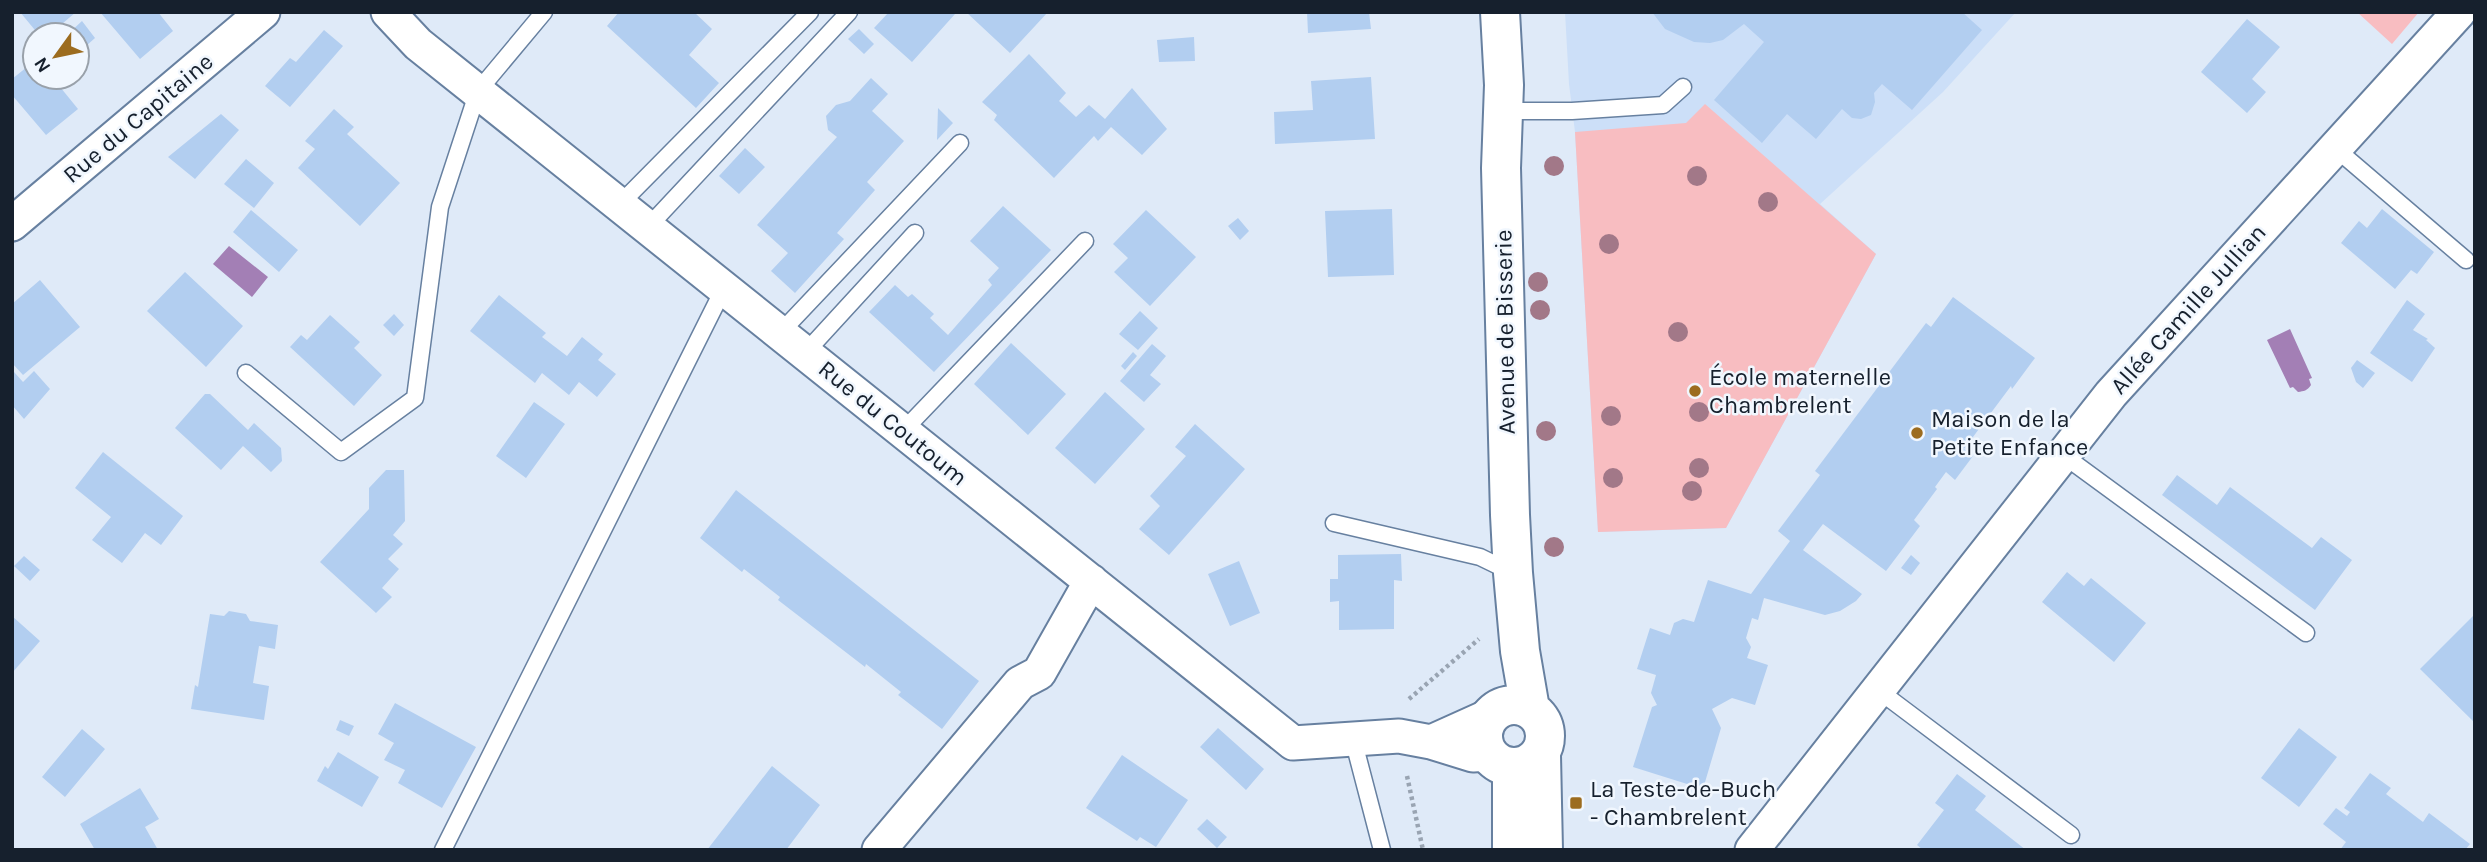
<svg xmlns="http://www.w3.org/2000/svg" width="2487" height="862" font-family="Karla,sans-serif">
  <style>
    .built { fill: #ccdff8 }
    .green { fill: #f8bdc1 }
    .water { fill: #a37fb5 }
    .building { fill: #b2cef0 }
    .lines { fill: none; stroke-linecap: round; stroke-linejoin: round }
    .service-casing { stroke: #6780a0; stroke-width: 19 }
    .minor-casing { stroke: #6780a0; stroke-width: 37 }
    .tertiary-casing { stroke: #6780a0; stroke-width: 42 }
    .path { stroke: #99a4b2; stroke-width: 4.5; stroke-dasharray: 3.5 3.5; stroke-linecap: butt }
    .service { stroke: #fff; stroke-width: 16 }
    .minor { stroke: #fff; stroke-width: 33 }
    .tertiary { stroke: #fff; stroke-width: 38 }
    .tree { fill: #a27888 }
    .poi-dot { fill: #9c6c1f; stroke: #f1f7fe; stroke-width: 2.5 }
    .labels { text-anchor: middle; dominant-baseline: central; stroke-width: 5; stroke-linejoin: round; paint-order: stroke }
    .street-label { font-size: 24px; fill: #16202d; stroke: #f1f7fe }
    .poi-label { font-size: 24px; fill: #16202d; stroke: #f1f7fe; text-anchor: start }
  </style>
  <rect width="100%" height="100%" fill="#dfeaf8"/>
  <path class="built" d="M 1565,12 L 2016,12 L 1943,92 L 1820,204 L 1876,254 L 1726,528 L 1598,532 L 1575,132 L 1569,84 Z"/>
  <path class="green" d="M 2357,12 L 2419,12 L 2392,44 Z
    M 1705,104 L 1876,254 L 1726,528 L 1598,532 L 1575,132 L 1686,123 Z"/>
  <path class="water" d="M 229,246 L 268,277 L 252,297 L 213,264 Z
    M 2290,329 L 2312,378 L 2309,379 L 2311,385 C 2307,391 2304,391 2298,392 L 2293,387 L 2290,388 L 2267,340 Z"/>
  <path class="building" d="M 20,12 L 76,12 L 49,35 L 39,35 Z
    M 100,12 L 158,12 L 173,31 L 140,59 Z
    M 619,12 L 694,12 L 712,29 L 689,55 L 719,83 L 696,108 L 607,26 Z
    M 889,12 L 953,12 L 955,14 L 912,62 L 874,28 Z
    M 966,12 L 1048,12 L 1010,53 Z
    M 1307,12 L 1369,12 L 1371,29 L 1308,33 Z
    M 1652,12 L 1962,12 L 1982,30 L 1912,110 L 1882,84 L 1874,93 L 1875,102 L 1871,115 L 1861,119 L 1852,118 L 1842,109 L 1816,139 L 1787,114 L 1762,143 L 1714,100 L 1764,42 L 1744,24 L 1723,40 L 1710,43 L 1694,42 L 1665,29 Z
    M 2247,19 L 2280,47 L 2252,79 L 2266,92 L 2247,113 L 2201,72 Z
    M 82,21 L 95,38 L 77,54 L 77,35 L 67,35 Z
    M 859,29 L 874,44 L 864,54 L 848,39 Z
    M 324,30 L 343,46 L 290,107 L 265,86 L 290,58 L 296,62 Z
    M 1194,37 L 1195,61 L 1159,62 L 1157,40 Z
    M 1029,54 L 1066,93 L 1059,101 L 1076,117 L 1089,105 L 1105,119 L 1132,88 L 1167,129 L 1142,155 L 1111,127 L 1098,141 L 1094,136 L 1054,178 L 994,120 L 997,115 L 982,102 Z
    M 27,67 L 35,77 L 52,77 L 78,109 L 46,135 L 12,95 L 12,79 Z
    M 1371,77 L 1375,139 L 1275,144 L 1274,112 L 1313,110 L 1311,81 Z
    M 871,78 L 888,94 L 872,111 L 904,141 L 867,182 L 875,190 L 837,233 L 844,239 L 795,293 L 771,271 L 788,253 L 757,225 L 837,137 L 828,130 L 826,116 L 836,105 L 850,101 Z
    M 938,108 L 953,123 L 937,140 Z
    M 334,109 L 354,127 L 347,134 L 400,183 L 360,226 L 298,168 L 315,149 L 305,141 Z
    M 221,114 L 239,130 L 195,179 L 168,157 Z
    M 745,148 L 765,167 L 739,194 L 719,176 Z
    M 246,159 L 274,183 L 254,208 L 224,184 Z
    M 1003,206 L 1051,250 L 934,372 L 869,312 L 895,285 L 908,297 L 912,294 L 934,314 L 930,318 L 948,335 L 992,285 L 988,280 L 999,268 L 970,241 Z
    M 1392,209 L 1394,275 L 1328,277 L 1325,211 Z
    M 2382,209 L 2434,252 L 2417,274 L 2411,270 L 2395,289 L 2341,243 L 2359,221 L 2367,228 Z
    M 251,210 L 298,250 L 279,272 L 233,232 Z
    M 1146,210 L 1196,257 L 1150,306 L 1114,272 L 1128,258 L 1113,244 Z
    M 1238,218 L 1249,231 L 1240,240 L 1228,226 Z
    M 185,272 L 243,326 L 206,367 L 147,311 Z
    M 40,280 L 80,327 L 23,375 L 12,363 L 12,304 Z
    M 499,295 L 546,333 L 542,337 L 567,356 L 582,337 L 603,354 L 598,360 L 616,374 L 597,397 L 579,382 L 569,395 L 542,373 L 535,383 L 470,331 Z
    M 1953,297 L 2035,358 L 2012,389 L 2011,386 L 1964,449 L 1973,456 L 1955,480 L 1946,472 L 1935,487 L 1937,489 L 1914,520 L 1920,526 L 1886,571 L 1823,524 L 1803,550 L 1862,594 L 1856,601 L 1840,611 L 1825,615 L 1764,598 L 1758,620 L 1752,618 L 1746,638 L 1751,647 L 1747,658 L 1768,665 L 1755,705 L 1732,698 L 1712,709 L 1721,728 L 1703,789 L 1633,767 L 1652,707 L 1657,705 L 1651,693 L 1656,675 L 1637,669 L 1650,628 L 1670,635 L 1674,623 L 1683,619 L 1694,622 L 1708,580 L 1751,594 L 1790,541 L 1778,531 L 1820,475 L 1815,471 L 1926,323 L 1931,327 Z
    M 2407,300 L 2425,314 L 2413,330 L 2428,339 L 2426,340 L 2435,348 L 2412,382 L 2370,353 Z
    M 1140,311 L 1158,328 L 1138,350 L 1119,334 Z
    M 394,314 L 404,325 L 394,336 L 383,325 Z
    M 330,315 L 360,342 L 354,348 L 382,375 L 354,406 L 290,347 L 301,335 L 307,340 Z
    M 1011,343 L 1066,394 L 1028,435 L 974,384 Z
    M 1152,344 L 1166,356 L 1150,375 L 1161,384 L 1144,402 L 1120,381 Z
    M 1133,352 L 1137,356 L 1125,370 L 1121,366 Z
    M 2357,360 L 2375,373 L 2363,388 L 2356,382 L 2351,368 Z
    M 34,371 L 50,389 L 24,419 L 12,405 L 12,373 L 14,372 L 23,382 Z
    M 1105,392 L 1145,429 L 1095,484 L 1055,448 Z
    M 205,394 L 210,394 L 248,430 L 254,423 L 281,448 L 282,461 L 271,472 L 243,446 L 221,470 L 175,428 Z
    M 534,402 L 565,424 L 526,478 L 496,456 Z
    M 1195,424 L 1245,469 L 1169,555 L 1139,529 L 1160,506 L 1150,496 L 1186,456 L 1175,447 Z
    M 103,452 L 183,516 L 161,545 L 145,533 L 122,563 L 92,540 L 111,517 L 75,488 Z
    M 386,470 L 404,470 L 405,521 L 393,535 L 403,544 L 388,559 L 399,569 L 382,588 L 392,597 L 376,613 L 320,562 L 369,509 L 369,488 Z
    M 2177,475 L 2217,505 L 2230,487 L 2312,548 L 2321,537 L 2352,560 L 2315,610 L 2162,495 Z
    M 736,490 L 979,681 L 942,729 L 898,695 L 901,692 L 866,664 L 865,667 L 778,600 L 780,597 L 744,569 L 742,572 L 700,538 Z
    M 1401,554 L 1402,581 L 1394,580 L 1394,629 L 1339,630 L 1339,601 L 1330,602 L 1330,579 L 1338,579 L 1338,555 Z
    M 1911,555 L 1920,563 L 1911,575 L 1901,568 Z
    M 24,556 L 40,570 L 30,581 L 14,566 Z
    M 1239,561 L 1260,613 L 1230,626 L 1208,574 Z
    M 2067,572 L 2084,586 L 2091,578 L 2146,623 L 2114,662 L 2042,602 Z
    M 229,611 L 246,614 L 250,621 L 278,625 L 275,649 L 259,646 L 253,683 L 269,686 L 264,720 L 191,709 L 195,685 L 198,687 L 210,614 L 224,616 Z
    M 2475,614 L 2475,723 L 2420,669 Z
    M 12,616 L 40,641 L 12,673 Z
    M 395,703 L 476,747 L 442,808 L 398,783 L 405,770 L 384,760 L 394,743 L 378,734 Z
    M 340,720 L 354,726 L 349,736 L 336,730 Z
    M 1218,728 L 1264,769 L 1246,790 L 1200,747 Z
    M 2299,728 L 2337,757 L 2299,807 L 2261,778 Z
    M 82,729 L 105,749 L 65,797 L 42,777 Z
    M 338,752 L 379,777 L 362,807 L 317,781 L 325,766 L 328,769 Z
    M 1122,755 L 1188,800 L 1156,847 L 1140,837 L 1137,841 L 1086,808 Z
    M 772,766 L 820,805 L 786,850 L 707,850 Z
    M 2370,773 L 2391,788 L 2386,794 L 2423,822 L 2429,813 L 2470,844 L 2465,850 L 2340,850 L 2346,842 L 2323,824 L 2336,808 L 2347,816 L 2350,812 L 2344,808 Z
    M 1957,774 L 1986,796 L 1975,810 L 2026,850 L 1923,850 L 1917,845 L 1944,810 L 1935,803 Z
    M 140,788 L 159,819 L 145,827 L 158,850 L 95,850 L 80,824 Z
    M 1207,819 L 1227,837 L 1217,848 L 1197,829 Z"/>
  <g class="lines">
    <g class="service-casing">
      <path id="service" d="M 1503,111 L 1572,111 L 1663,105 L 1683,87
        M 2335,148 L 2466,260
        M 620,204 L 810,12
        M 648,227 L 849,12
        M 780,333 L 960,143
        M 805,353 L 915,233
        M 246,373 L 341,452 L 415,398 L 440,207 L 478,91 L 544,12
        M 903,431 L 1085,241
        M 2063,455 L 2306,633
        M 1334,523 L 1480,557 L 1513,573
        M 1878,690 L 2071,835
        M 1353,739 L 1382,850
        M 443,850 L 724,288"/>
    </g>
    <g class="minor-casing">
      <path id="minor" d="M 388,12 L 418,44 L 1293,743 L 1399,736 L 1431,742 L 1473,755 L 1488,754
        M 12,224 L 263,12
        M 1431,742 L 1491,715
        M 879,850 L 1020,683 L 1039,673 L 1091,581
        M 1752,850 L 2111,394 L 2459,12"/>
    </g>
    <g class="tertiary-casing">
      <path id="tertiary" d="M 1500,12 L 1504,85 L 1501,168 L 1510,515 L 1513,573 L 1520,651 L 1530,709
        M1483 736a31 31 0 1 1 62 0a31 31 0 1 1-62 0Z
        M 1541,755 L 1543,850
        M 1512,768 L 1512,850"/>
    </g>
    <path class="path" d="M 1409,699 L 1479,639
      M 1407,776 L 1423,850"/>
    <use href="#service" class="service"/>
    <use href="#minor" class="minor"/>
    <use href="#tertiary" class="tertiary"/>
  </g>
  <g class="tree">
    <circle cx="1554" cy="166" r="10"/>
    <circle cx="1697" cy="176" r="10"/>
    <circle cx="1768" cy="202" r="10"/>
    <circle cx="1609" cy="244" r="10"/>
    <circle cx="1538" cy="282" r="10"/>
    <circle cx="1540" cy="310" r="10"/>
    <circle cx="1678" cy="332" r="10"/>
    <circle cx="1699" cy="412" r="10"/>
    <circle cx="1611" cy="416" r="10"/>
    <circle cx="1546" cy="431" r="10"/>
    <circle cx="1699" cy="468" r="10"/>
    <circle cx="1613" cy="478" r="10"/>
    <circle cx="1692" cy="491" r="10"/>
    <circle cx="1554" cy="547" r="10"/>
  </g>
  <g class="poi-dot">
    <circle cx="1695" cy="391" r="7"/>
    <circle cx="1917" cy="433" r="7"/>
    <rect x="1569" y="796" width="14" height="14" rx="3.5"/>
  </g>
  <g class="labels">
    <g class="street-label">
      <text transform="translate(138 118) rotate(-40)">Rue du Capitaine</text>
      <text transform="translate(2188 309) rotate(-48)">Allée Camille Jullian</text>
      <text transform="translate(1505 332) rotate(-91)">Avenue de Bisserie</text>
      <text transform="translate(893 423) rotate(39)">Rue du Coutoum</text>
    </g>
    <g class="poi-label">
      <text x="1709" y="377">École maternelle<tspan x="1709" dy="28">Chambrelent</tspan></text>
      <text x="1931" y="419">Maison de la<tspan x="1931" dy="28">Petite Enfance</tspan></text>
      <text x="1590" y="789">La Teste-de-Buch<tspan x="1590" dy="28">- Chambrelent</tspan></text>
    </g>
  </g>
  <rect width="2487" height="862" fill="none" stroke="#16202d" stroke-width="28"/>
  <g transform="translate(56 56) rotate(237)"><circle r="33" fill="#f1f7fe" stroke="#99a1aa" stroke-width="2"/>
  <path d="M0-5L12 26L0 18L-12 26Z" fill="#9c6c1f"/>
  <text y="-10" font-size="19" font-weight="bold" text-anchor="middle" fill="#16202d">N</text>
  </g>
</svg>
